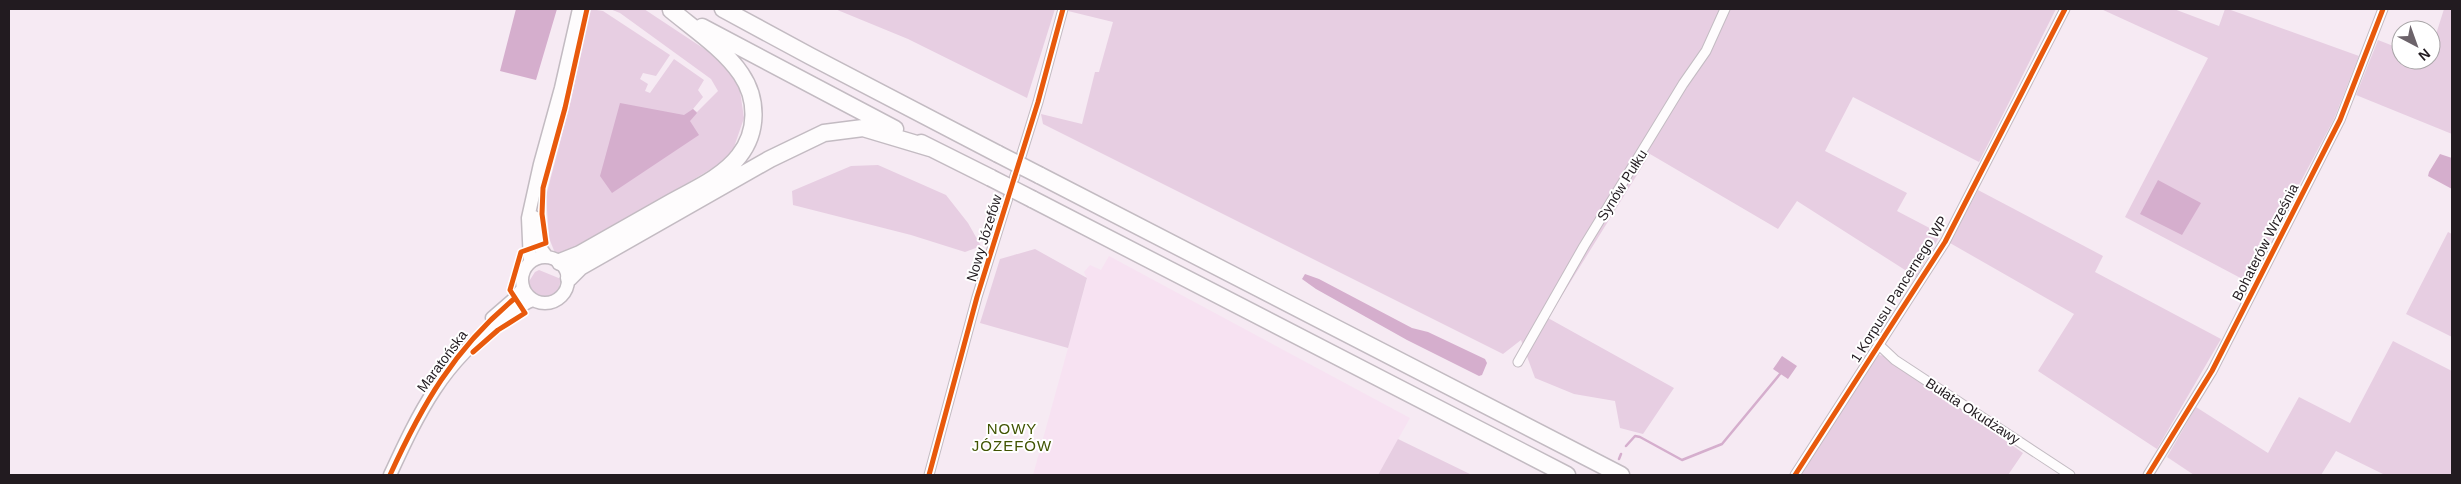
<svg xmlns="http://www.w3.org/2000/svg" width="2461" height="484" font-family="Helvetica,sans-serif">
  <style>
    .built { fill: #f7e2f2 }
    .green { fill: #e7cee2 }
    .water { fill: #d5aecd }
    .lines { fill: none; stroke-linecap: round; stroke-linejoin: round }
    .stream { stroke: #d5aecd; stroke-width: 2.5 }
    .minor-casing { stroke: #c3bbc2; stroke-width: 11 }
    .secondary-casing { stroke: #c3bbc2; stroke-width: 15 }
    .motorway-casing { stroke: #c3bbc2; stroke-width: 19 }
    .minor { stroke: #fefcfd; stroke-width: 9 }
    .secondary { stroke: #fefcfd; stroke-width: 12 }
    .motorway { stroke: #fefcfd; stroke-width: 16 }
    .motorway-bridge-casing { stroke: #c3bbc2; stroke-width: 19; stroke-linecap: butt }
    .motorway-bridge { stroke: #fefcfd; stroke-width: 16 }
    .cycleway-casing { stroke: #fff; stroke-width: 8 }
    .cycleway { stroke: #e8590c; stroke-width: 5 }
    .labels { text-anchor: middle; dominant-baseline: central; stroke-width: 4; stroke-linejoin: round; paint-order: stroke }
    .street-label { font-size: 14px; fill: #221b20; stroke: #fff }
    .neighbourhood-label { font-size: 15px; letter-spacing: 1px; fill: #415403; stroke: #fff }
  </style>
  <rect width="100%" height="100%" fill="#f6eaf3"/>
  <path class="built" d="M 1109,256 L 1410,418 L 1378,475 L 1033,475 L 1087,279 L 1084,272 L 1090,265 L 1101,270 Z"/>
  <path class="green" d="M 590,9 L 603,11 L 670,55 L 656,76 L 643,73 L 640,79 L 648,84 L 645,91 L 650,93 L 674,59 L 704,80 L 698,90 L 703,97 L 693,109 L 697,112 L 718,91 L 711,79 L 620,13 L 610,9 L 644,9 L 709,52 L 731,72 L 740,91 L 744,118 L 733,150 L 721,163 L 568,254 L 555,253 L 549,238 L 546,196 L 571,100 Z
    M 835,9 L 1055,9 L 1027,98 L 908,39 Z
    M 1069,9 L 2056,9 L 1979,162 L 1853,97 L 1825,151 L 1907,193 L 1897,211 L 1941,234 L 1916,277 L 1797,201 L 1778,229 L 1650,154 L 1548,318 L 1674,388 L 1643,434 L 1620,428 L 1615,401 L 1574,394 L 1535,378 L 1521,340 L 1503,354 L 1043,124 L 1041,114 L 1082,124 L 1095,72 L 1099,72 L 1113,22 L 1068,11 Z
    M 2101,9 L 2174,9 L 2219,26 L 2225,9 L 2228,9 L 2359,56 L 2334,119 L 2265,249 L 2250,283 L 2125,217 L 2208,58 Z
    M 2444,9 L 2452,9 L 2452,134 L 2356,95 L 2378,40 L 2401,49 L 2401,60 L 2431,60 L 2431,50 Z
    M 878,165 L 946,195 L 968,223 L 981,246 L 965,252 L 911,235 L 793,205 L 792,191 L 851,166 Z
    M 1978,190 L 2103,256 L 2095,272 L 2221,339 L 2157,449 L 2038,371 L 2074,314 L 1950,243 Z
    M 2448,232 L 2452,234 L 2452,337 L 2406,314 Z
    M 1035,249 L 1087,278 L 1068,348 L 980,323 L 1000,259 Z
    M 539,270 L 561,279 L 558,291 L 549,297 L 536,295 L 528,283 L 535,272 Z
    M 2393,341 L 2452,371 L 2452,475 L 2385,475 L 2336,451 L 2321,475 L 2194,475 L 2167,457 L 2196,407 L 2268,453 L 2299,397 L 2350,423 Z
    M 1879,355 L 1885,356 L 2023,453 L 2008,475 L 1799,475 L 1872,357 Z
    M 1398,439 L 1472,475 L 1378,475 Z"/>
  <path class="water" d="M 516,9 L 557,9 L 536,80 L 500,71 Z
    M 620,103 L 684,115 L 693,109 L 697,113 L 690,121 L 699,135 L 612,193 L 600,176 Z
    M 2440,154 L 2452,158 L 2452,189 L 2428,176 L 2429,172 Z
    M 2158,180 L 2201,203 L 2182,235 L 2140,214 Z
    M 1305,274 L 1319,279 L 1412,328 L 1428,332 L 1485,359 L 1487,363 L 1482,375 L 1479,376 L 1407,340 L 1316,289 L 1302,279 Z
    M 1782,356 L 1797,366 L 1788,379 L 1773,369 Z"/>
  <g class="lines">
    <path class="stream" d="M 1626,446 L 1635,436 L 1640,437 L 1682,460 L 1722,444 L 1780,374
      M 1619,459 L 1621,454"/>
    <g class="minor-casing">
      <path id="minor" d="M 1878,344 L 1895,360 L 2070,475
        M 1518,362 L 1584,246 L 1683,84 L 1706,51 L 1725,9
        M 929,475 L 977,297 L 1038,102 L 1063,9
        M 1795,475 L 1945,242 L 2065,9
        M 2148,475 L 2212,371 L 2340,120 L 2383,9"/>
    </g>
    <g class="secondary-casing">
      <path id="secondary" d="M 534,217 L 539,246 L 547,257
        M522 280a23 23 0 1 1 46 0a23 23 0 1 1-46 0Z
        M 530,262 L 528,218 L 540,164 L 561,88 L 579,9
        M 492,318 L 514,299 L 523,288
        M 390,475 C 419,412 443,362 501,321 C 511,314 522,303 533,300"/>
    </g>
    <g class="motorway-casing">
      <path id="motorway" d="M 723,9 L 810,56 L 998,154
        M 702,27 L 895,129
        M 921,143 L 991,178
        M 1039,175 L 1621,475
        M 1032,199 L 1567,475
        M 560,262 L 580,254 C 610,237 640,220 670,203 C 693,190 722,178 739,156 C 758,132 758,99 741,74 C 724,49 694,29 671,10
        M 569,278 L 580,267 L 770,159 L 824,133 L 863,128 L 930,148"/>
    </g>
    <use href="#minor" class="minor"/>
    <use href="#secondary" class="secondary"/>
    <use href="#motorway" class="motorway"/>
    <g class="motorway-bridge-casing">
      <path id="motorway-bridge" d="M 998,154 L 1039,175
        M 991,178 L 1032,199"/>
    </g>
    <use href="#motorway-bridge" class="motorway-bridge"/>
    <g class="cycleway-casing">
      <path id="cycleway" d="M 473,352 L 498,330 L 525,313 L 510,290 L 521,252 L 546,243 L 542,214 L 543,188 L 565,108 L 587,9
        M 390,475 C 422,405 454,349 514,299
        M 929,475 L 977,297 L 1038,102 L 1063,9
        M 1795,475 L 1945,242 L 2065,9
        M 2148,475 L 2212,371 L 2340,120 L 2383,9"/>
    </g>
    <use href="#cycleway" class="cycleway"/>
  </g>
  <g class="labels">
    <g class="street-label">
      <text transform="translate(1622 185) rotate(-58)">Synów Pułku</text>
      <text transform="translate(984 238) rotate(-73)">Nowy Józefów</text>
      <text transform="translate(2265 242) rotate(-63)">Bohaterów Września</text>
      <text transform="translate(1899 289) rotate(-58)">1 Korpusu Pancernego WP</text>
      <text transform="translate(442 361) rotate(-53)">Maratońska</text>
      <text transform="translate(1973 411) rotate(33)">Bułata Okudżawy</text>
    </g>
    <g class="neighbourhood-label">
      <text x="1012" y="428">NOWY<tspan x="1012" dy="17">JÓZEFÓW</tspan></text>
    </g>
  </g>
  <rect width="2461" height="484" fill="none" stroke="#221b20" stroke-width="20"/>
  <g transform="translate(2416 45) rotate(139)"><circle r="24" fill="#ffffff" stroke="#a7a4a6"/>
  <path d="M0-4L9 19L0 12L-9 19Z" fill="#6c636a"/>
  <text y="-8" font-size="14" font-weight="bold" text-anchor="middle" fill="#221b20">N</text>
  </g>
</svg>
